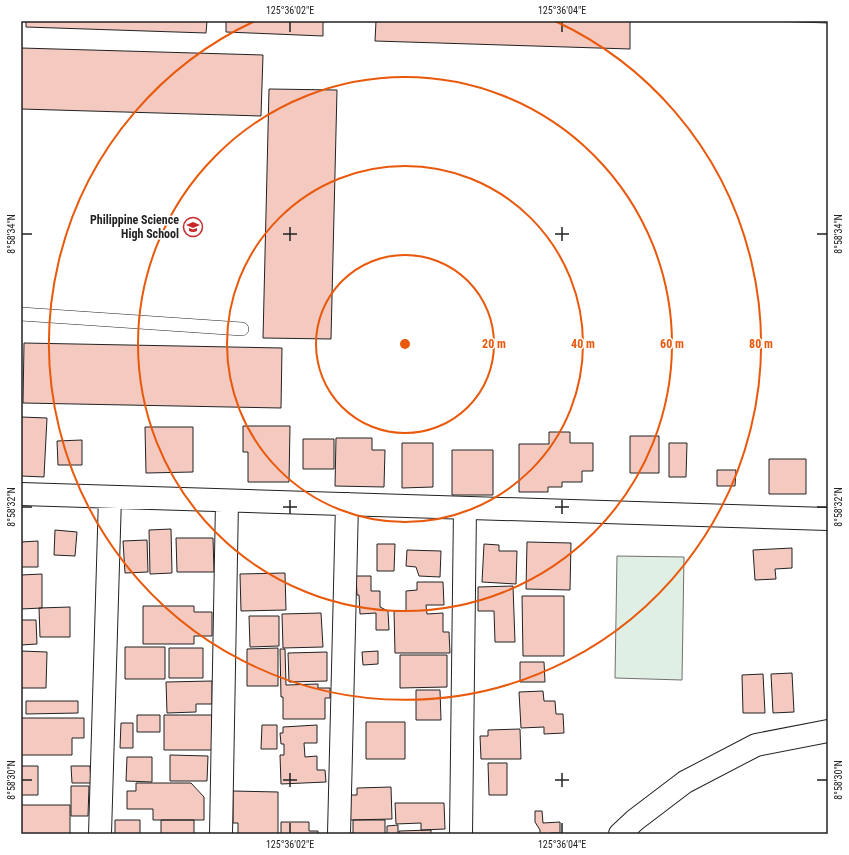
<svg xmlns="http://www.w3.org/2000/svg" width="849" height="855" font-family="'Roboto Condensed',sans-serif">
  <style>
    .green { fill: #e0efe3; stroke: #6f6f6f }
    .building { fill: #f3c9c0; stroke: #222 }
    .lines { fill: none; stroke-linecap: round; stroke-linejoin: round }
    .lane-casing { stroke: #222; stroke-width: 14 }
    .street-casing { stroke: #222; stroke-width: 24 }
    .lane { stroke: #fff; stroke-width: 13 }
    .street { stroke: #fff; stroke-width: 22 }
    .ticks { fill: none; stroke: #222; stroke-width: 1.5 }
    .ring { fill: none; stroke: #e8590c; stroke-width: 2 }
    .labels { text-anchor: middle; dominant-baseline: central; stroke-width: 3; stroke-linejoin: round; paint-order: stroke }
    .poi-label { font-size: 12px; font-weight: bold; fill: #222; stroke: #fff; text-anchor: end }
    .centre { fill: #e8590c; stroke: #fff; stroke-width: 2 }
    .ring-label { font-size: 12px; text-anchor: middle; font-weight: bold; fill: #e8590c; stroke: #fff; stroke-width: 3; stroke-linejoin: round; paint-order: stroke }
    .neatline { fill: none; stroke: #222; stroke-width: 1.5 }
    .ticks-label { font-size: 10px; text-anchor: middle; fill: #222 }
  </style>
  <rect width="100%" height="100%" fill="#fff"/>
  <path class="green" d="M 617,556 L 684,557 L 682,680 L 615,678 Z"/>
  <path class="building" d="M 26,21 L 207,21 L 206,33 L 26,27 Z
    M 226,21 L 323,21 L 323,36 L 226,32 Z
    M 376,21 L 630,21 L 630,49 L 375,41 Z
    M 774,21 L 828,21 L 828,23 Z
    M 21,48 L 263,55 L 261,116 L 21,109 Z
    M 269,89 L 337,90 L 331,339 L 263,338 Z
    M 24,343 L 282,348 L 281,408 L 23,403 Z
    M 21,417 L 47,418 L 44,477 L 21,476 Z
    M 243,426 L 290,426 L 289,482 L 248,482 L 248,452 L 243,452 Z
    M 145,427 L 193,427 L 193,472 L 146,473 Z
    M 549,432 L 570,432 L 570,443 L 593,443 L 593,471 L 582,471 L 582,482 L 562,482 L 562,487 L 548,487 L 548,492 L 519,492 L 519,444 L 549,444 Z
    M 630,436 L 659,436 L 659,473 L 630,473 Z
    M 336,438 L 372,438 L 372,450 L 385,450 L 384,487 L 335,486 Z
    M 303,439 L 334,439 L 334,469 L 303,469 Z
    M 82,440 L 82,465 L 58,465 L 57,441 Z
    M 402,443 L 433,443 L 433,487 L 402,488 Z
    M 669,443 L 687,443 L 686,477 L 669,477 Z
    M 452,450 L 493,450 L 493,495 L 452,495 Z
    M 769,459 L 806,459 L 806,494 L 769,494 Z
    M 717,470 L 736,470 L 735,486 L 717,486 Z
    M 171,529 L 172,573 L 150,574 L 149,530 Z
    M 55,530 L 77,532 L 75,556 L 54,555 Z
    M 176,538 L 213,538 L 214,572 L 177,572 Z
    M 147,540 L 148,572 L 125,573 L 123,541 Z
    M 38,541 L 38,567 L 21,567 L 21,542 Z
    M 527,542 L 571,543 L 570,590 L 526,589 Z
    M 377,544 L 395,544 L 394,571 L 377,571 Z
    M 484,544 L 499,545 L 499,551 L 517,551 L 516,584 L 482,582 Z
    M 792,548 L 792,568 L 775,569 L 776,579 L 755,580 L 753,550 Z
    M 407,550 L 441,551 L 440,577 L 419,576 L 416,567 L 406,566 Z
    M 285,573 L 286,610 L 241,611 L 240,574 Z
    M 42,574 L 42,608 L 21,609 L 21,575 Z
    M 356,576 L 371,576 L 371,591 L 380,591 L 380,607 L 388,611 L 389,630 L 376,630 L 376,613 L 360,614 L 359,595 L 357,595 Z
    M 417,582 L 443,582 L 444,605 L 426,605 L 427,614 L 443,613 L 443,632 L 449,632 L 450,653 L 395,653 L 394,611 L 406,611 L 406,591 L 417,590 Z
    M 513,586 L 515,642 L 495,642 L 494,611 L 478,611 L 478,587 Z
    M 522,596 L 564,596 L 564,656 L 523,656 Z
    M 143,606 L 194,606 L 194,612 L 212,612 L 212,636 L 194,636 L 194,644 L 143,644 Z
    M 70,607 L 70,637 L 40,637 L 39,608 Z
    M 321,613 L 323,647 L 283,648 L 282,614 Z
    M 249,616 L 279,616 L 279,646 L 250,647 Z
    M 21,620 L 36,620 L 37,644 L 21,645 Z
    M 125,647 L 165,647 L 165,679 L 125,679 Z
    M 169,648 L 203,648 L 203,678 L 169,678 Z
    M 278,648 L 278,686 L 247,686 L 247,649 Z
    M 280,649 L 285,649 L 286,685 L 318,684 L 318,688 L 330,688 L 330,698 L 325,698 L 325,719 L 283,719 L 283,697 L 281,697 Z
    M 21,651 L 47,652 L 46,688 L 21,688 Z
    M 378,651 L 378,664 L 363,665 L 362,652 Z
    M 327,652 L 327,681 L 289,682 L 288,653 Z
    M 400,655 L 447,655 L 447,687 L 400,688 Z
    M 520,662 L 544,662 L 545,682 L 520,682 Z
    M 792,673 L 794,712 L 773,713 L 771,674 Z
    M 763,674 L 765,713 L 743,713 L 742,675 Z
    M 212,681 L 212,704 L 196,704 L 196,712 L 167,713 L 166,682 Z
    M 416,690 L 440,690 L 441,720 L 416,720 Z
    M 543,691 L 544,701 L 555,701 L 556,714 L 563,714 L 564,733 L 544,734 L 544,727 L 521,728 L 519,692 Z
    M 26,701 L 78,701 L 78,713 L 26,714 Z
    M 137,715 L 160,715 L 160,732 L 137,732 Z
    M 164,715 L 212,715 L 212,750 L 164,750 Z
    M 21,718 L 84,718 L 84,738 L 72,738 L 72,755 L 21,755 Z
    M 366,722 L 405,722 L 405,759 L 366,759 Z
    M 121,723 L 133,723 L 133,748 L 120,748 Z
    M 262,725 L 277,725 L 277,749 L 261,749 Z
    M 317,725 L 317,743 L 304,743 L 305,757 L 317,756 L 317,770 L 325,770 L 326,782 L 281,784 L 280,755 L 284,755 L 284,744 L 281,744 L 280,733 L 283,733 L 283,727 Z
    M 520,729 L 521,759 L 481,759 L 480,736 L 488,736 L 488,730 Z
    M 170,755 L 208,756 L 207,781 L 170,781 Z
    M 127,757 L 152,757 L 152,782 L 126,781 Z
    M 488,763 L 507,763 L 507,795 L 489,795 Z
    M 21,766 L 38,766 L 38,795 L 21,795 Z
    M 71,766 L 90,766 L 91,783 L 72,783 Z
    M 136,783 L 191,783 L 204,797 L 204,820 L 153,820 L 153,809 L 127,809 L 127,791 L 136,791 Z
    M 71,786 L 89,786 L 88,816 L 71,816 Z
    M 391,787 L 392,819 L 349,820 L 349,795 L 357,795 L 357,788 Z
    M 233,791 L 278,792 L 278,834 L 238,834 L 238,823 L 233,823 Z
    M 395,803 L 444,803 L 445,829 L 421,830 L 421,823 L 396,824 Z
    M 21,805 L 70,805 L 70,834 L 21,834 Z
    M 535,811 L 542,811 L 543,823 L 560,822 L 560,833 L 551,833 L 552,834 L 540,834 L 540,830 L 535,822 Z
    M 115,820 L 140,820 L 140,834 L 115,834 Z
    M 161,820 L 194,820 L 194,834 L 161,834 Z
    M 353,820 L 385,820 L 385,834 L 347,834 L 353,833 Z
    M 281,822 L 309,822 L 309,831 L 318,831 L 318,834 L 281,834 Z
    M 398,825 L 398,834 L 387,834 L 387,826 Z
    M 431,830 L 431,834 L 399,834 L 399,831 Z"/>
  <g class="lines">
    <g class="lane-casing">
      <path id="lane" d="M 21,314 L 242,329"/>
    </g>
    <g class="street-casing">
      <path id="street" d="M 21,494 L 828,519
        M 100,834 L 110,497
        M 221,834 L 227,501
        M 339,834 L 347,504
        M 461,834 L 465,508
        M 620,834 L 635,820 L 685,782 L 756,745 L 828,731"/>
    </g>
    <use href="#lane" class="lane"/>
    <use href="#street" class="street"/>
  </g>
  <path class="ticks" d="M 290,22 L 290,32M 562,22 L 562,32M 290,227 L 290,241M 562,227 L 562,241M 22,234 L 32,234M 283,234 L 297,234M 555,234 L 569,234M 817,234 L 827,234M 290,500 L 290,514M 562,500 L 562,514M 22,507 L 32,507M 283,507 L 297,507M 555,507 L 569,507M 817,507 L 827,507M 290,773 L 290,787M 562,773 L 562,787M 22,780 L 32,780M 283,780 L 297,780M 555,780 L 569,780M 817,780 L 827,780M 290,823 L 290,833M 562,823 L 562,833"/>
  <g class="ring">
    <circle cx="405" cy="344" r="89"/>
    <circle cx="405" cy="344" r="178"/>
    <circle cx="405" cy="344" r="267"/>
    <path d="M555 21A356 356 0 1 1 255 21"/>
  </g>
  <defs>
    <g id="school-ring" transform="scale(1)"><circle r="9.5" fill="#fff" stroke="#c62828" stroke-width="1.5"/><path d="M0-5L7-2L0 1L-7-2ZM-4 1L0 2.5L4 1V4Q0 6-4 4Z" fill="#c62828"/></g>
  </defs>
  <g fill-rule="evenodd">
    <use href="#school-ring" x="193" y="227"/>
  </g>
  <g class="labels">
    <g class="poi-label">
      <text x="179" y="220">Philippine Science<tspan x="179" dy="14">High School</tspan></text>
    </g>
  </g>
  <circle cx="405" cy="344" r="6" class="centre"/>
  <g class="ring-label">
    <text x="494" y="348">20 m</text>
    <text x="583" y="348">40 m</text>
    <text x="672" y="348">60 m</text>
    <text x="761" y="348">80 m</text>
  </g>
  <rect width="849" height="855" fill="none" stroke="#ffffff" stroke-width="44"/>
  <rect x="22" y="22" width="805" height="811" class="neatline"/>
  <g class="ticks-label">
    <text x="290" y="14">125°36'02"E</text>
    <text x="562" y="14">125°36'04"E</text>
    <text transform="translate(11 234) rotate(-90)" y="4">8°58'34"N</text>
    <text transform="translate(838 234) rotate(-90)" y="4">8°58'34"N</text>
    <text transform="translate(11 507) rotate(-90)" y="4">8°58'32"N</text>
    <text transform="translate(838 507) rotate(-90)" y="4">8°58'32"N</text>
    <text transform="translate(11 780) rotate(-90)" y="4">8°58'30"N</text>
    <text transform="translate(838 780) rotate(-90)" y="4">8°58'30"N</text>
    <text x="290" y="848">125°36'02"E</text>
    <text x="562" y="848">125°36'04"E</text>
  </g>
</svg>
